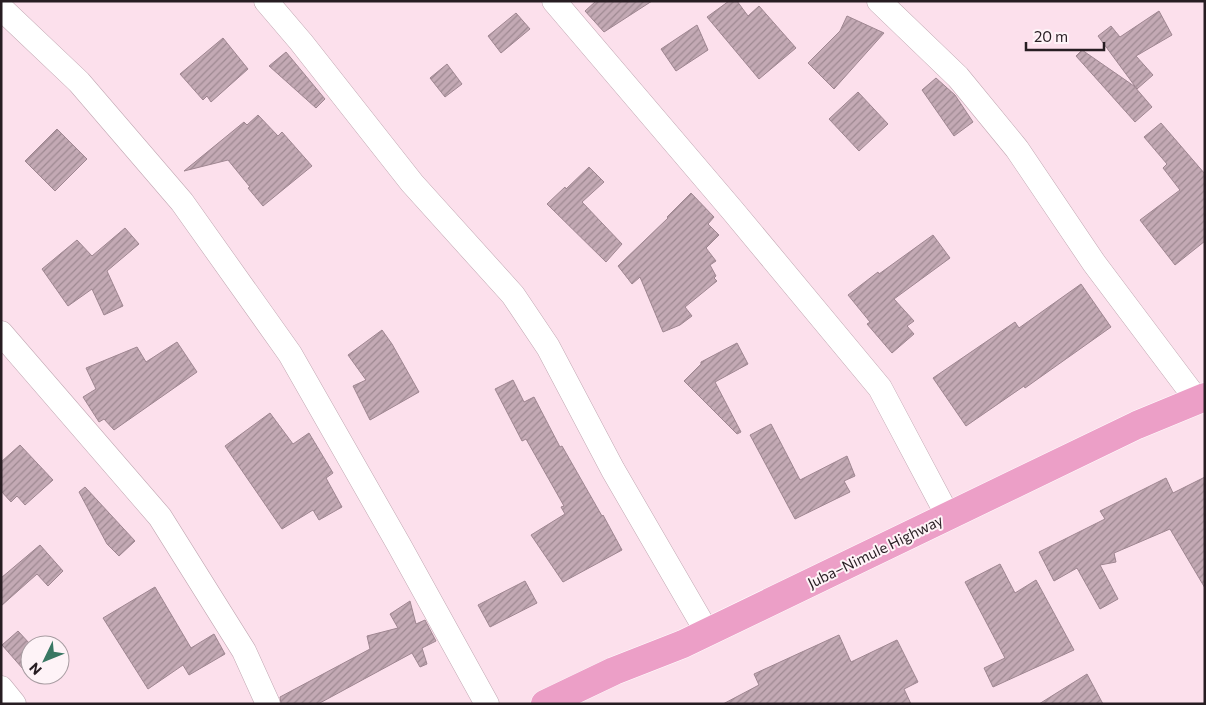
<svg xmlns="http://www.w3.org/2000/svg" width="1206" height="705" font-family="Commissioner,sans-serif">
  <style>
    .building { fill: url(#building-hatch); stroke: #9f8691 }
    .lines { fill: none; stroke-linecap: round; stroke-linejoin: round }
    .minor-casing { stroke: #c1a7b2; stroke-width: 25 }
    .primary-casing { stroke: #fff; stroke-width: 29 }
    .minor { stroke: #fff; stroke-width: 24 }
    .primary { stroke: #ec9fc7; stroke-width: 28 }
    .labels { text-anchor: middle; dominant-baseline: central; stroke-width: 4; stroke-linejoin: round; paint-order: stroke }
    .street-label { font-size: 15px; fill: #271d22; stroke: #fef3f7 }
  </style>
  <defs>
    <pattern id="building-hatch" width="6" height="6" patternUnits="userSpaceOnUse" patternTransform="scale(1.25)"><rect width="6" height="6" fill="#c3a9b4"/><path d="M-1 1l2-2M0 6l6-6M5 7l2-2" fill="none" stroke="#9e8992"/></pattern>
  </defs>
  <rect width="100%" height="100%" fill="#fce0ec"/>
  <path class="building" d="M 596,1 L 652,1 L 604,32 L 585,11 Z
    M 729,1 L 737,1 L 748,16 L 759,6 L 796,48 L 759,79 L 707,17 Z
    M 1159,11 L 1172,35 L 1136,56 L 1153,75 L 1137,89 L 1098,36 L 1111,26 L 1120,37 Z
    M 516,13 L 530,29 L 501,53 L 488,36 Z
    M 847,16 L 884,33 L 834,89 L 808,63 L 840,31 Z
    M 697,25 L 708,50 L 676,71 L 661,49 Z
    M 223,38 L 248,69 L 211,102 L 207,96 L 203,100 L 180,74 Z
    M 1082,50 L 1134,86 L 1152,107 L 1135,122 L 1076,56 Z
    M 286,52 L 325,99 L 316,108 L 269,66 Z
    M 447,64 L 462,84 L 445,97 L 430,78 Z
    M 936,78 L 955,95 L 973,122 L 954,136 L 922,90 Z
    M 858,92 L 888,124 L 859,151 L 829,119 Z
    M 258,115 L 278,136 L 282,132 L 312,166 L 263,206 L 248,188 L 250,187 L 228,160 L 184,171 L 244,122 L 247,125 Z
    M 1161,123 L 1205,174 L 1205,241 L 1175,265 L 1140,220 L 1180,190 L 1163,168 L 1167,164 L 1144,137 Z
    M 57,129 L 87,159 L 55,191 L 25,161 Z
    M 589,167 L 604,182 L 582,202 L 622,244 L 606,262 L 547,204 L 565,187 L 566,189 Z
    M 691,193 L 714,217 L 708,224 L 719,235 L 706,248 L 716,261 L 710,265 L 716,276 L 714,278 L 717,281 L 685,307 L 692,316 L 680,325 L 663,332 L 640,277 L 632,284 L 618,266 L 668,218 L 667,217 Z
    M 125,228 L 139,244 L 107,271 L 123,306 L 104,315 L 92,289 L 68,306 L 42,269 L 77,240 L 92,256 Z
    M 933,235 L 950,258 L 894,299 L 914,321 L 907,326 L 914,334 L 892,353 L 867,324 L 870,322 L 848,295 L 878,272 L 879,274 Z
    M 1081,284 L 1111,327 L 1025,388 L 1024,386 L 966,426 L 933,378 L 1015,322 L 1019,328 Z
    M 382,330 L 392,344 L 419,392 L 370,420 L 353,386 L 366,380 L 348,355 Z
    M 177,342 L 197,372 L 114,430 L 104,419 L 99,422 L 83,397 L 96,389 L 86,368 L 137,347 L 146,362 Z
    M 737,343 L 748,364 L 715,382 L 741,432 L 737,434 L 684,381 L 701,364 L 701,362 Z
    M 513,380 L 524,402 L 534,397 L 560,447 L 562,446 L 602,516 L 603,515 L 622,550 L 563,582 L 531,535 L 565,514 L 561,507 L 564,506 L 526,439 L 522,441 L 495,389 Z
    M 270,413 L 293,444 L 309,433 L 333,473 L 326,478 L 342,507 L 319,520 L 313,510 L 282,529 L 225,446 Z
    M 771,424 L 800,480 L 847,456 L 855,476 L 844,481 L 850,492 L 795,519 L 750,435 Z
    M 20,445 L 53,480 L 25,505 L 17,496 L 11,502 L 1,491 L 1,462 Z
    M 1205,477 L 1205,588 L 1170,529 L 1114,553 L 1116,562 L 1100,565 L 1118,599 L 1100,609 L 1077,568 L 1054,581 L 1039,552 L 1105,519 L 1100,511 L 1166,478 L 1173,493 Z
    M 85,487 L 135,541 L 119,556 L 107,544 L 79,492 Z
    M 40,545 L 63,571 L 48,586 L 37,574 L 1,606 L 1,578 Z
    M 1000,564 L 1015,593 L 1036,580 L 1074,650 L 993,687 L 984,668 L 1005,658 L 965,582 Z
    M 525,581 L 537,603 L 490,627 L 478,605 Z
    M 155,587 L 191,648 L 214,634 L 225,654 L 189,675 L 183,665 L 148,689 L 103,618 Z
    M 410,601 L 416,624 L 425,620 L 436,641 L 422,648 L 427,664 L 420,667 L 412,653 L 318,704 L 281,704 L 280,697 L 370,649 L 367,636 L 398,628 L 390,614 Z
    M 18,631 L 30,644 L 30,677 L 2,645 Z
    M 839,635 L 851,662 L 897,640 L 918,682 L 904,689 L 911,704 L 723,704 L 759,685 L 754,674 Z
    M 1087,674 L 1103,704 L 1039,704 Z"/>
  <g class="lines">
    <g class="minor-casing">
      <path id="minor" d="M 266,1 L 301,42 L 412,183 L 513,295 L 548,347 L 613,470 L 707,632
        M 554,1 L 733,211 L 880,388 L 948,516
        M 879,1 L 958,77 L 1017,149 L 1094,263 L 1197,400
        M 1,8 L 79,82 L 182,202 L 290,354 L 399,545 L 487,704
        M 1,333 L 160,517 L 244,651 L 268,704
        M 1,688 L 14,704"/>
    </g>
    <g class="primary-casing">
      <path id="primary" d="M 545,704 L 614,671 L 683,644 L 1137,425 L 1205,397"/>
    </g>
    <use href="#minor" class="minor"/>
    <use href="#primary" class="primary"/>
  </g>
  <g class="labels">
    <g class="street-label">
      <text transform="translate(875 551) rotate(-26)">Juba–Nimule Highway</text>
    </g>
  </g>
  <rect width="1206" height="705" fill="none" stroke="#271d22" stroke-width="5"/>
  <g transform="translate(45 660) rotate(227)"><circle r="24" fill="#fef3f7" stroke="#a89da2"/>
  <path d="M0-4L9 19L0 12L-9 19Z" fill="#397763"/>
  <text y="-8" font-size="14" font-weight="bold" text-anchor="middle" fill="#271d22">N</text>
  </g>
  <path d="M1026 42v8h78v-8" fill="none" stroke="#271d22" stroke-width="2.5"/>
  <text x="1034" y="42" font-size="15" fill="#271d22" stroke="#fef3f7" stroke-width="4" paint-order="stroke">20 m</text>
</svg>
